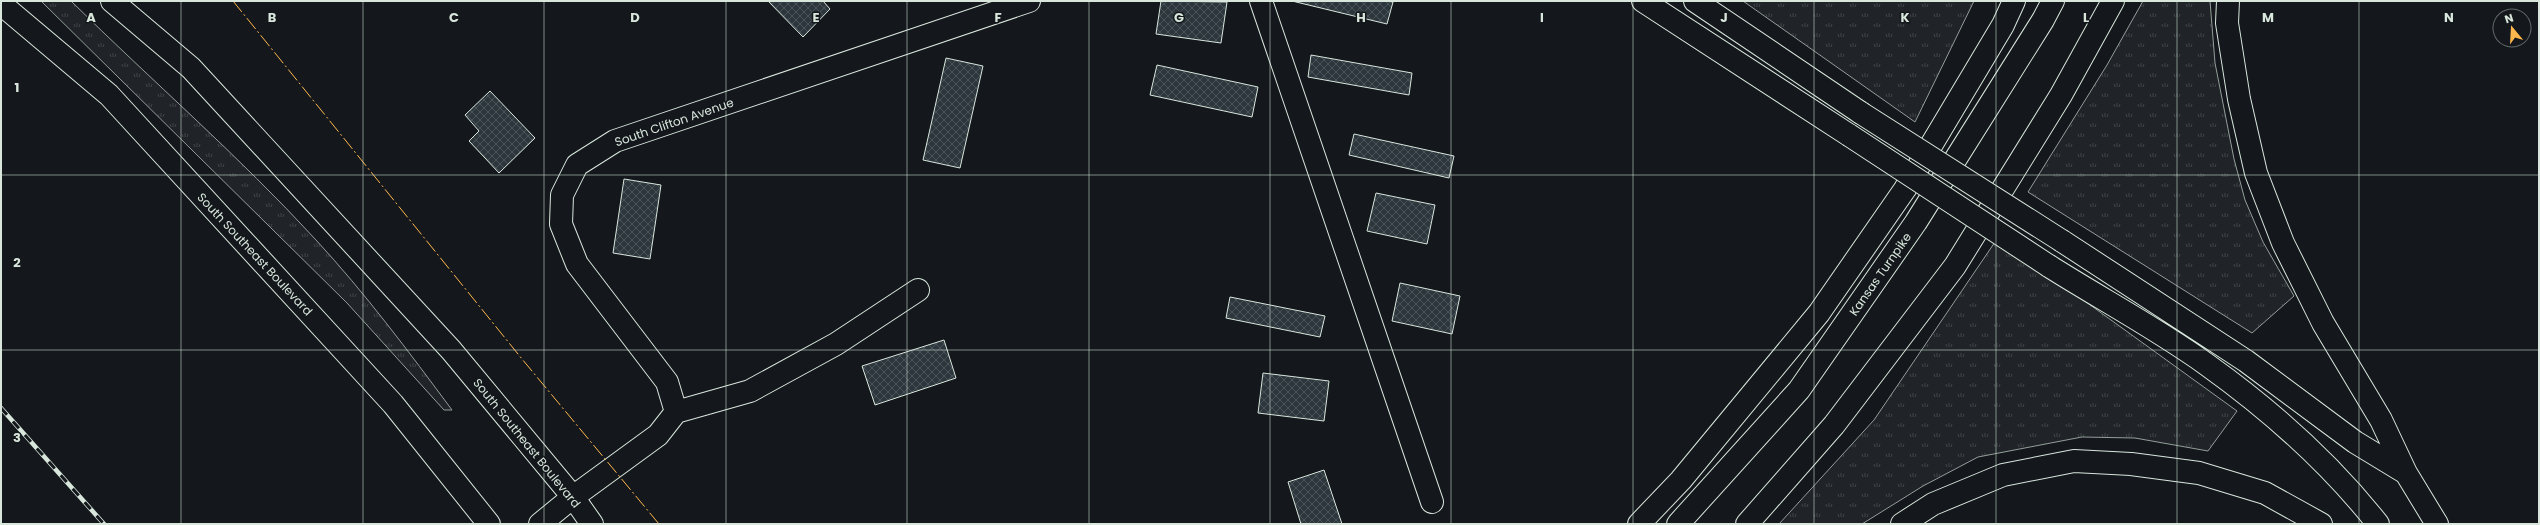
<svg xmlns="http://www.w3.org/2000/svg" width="2540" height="525" font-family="Poppins,sans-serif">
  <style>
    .grass { fill: url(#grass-tufts); stroke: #939e99 }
    .building { fill: url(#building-cross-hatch); stroke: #d8e6dc }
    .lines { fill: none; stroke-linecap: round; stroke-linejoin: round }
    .minor-casing { stroke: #d8e6dc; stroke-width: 24 }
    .major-casing { stroke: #d8e6dc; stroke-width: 24 }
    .highway-casing { stroke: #d8e6dc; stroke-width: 24 }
    .minor { stroke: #14181c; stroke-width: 22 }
    .major { stroke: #14181c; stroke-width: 22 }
    .highway { stroke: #14181c; stroke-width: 22 }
    .rail-casing { stroke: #d8e6dc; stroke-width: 4.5 }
    .rail { stroke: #14181c; stroke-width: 3; stroke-dasharray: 9; stroke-linecap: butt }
    .highway-bridge-casing { stroke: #d8e6dc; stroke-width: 24; stroke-linecap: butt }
    .highway-bridge { stroke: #14181c; stroke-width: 22 }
    .power { stroke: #ffb74d; stroke-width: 1; stroke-dasharray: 14 3 2 3; stroke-linecap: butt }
    .grid { fill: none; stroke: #d8e6dc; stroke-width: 1; stroke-opacity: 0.55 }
    .labels { text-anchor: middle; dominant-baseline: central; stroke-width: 3; stroke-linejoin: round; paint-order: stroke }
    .street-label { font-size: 12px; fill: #d8e6dc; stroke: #14181c }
    .grid-label { font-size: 13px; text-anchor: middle; font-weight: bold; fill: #d8e6dc; stroke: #14181c; stroke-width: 3; stroke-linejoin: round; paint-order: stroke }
  </style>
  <defs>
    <pattern id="grass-tufts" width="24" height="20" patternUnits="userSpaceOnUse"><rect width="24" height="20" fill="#202428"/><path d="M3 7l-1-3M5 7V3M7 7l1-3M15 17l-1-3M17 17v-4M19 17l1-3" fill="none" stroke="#404447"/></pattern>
    <pattern id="building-cross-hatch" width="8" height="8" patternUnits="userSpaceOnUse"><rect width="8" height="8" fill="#2c363c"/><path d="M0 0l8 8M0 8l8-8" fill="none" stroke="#4a5358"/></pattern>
  </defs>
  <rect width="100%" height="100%" fill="#14181c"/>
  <path class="grass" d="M 41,1 L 71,1 C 152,81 239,156 316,240 C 365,293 409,352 452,410 L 444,410 L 347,303 Z
    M 1743,1 L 1974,1 L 1915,122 Z
    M 2143,1 L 2210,1 L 2215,63 L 2234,159 L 2245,200 L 2263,242 L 2294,296 L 2252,333 L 2028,192 L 2107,65 Z
    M 1995,242 L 2057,281 L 2237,411 L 2208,451 L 2135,438 L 2082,437 L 1978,457 L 1923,486 L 1862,524 L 1779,524 L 1874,420 Z"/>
  <path class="building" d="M 768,1 L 823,1 L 830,9 L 803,37 Z
    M 1161,1 L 1227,2 L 1221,43 L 1156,34 Z
    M 1292,1 L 1387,1 L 1393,2 L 1387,24 Z
    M 1311,55 L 1412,73 L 1409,95 L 1308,77 Z
    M 946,58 L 983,66 L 960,168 L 923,160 Z
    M 1157,65 L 1258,87 L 1252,117 L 1150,95 Z
    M 490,91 L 535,138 L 499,173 L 469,141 L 479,131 L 465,115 Z
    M 1354,134 L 1454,156 L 1449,178 L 1349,155 Z
    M 624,179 L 661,185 L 650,259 L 613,253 Z
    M 1376,193 L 1435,205 L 1427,244 L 1367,231 Z
    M 1400,283 L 1460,296 L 1452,334 L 1392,321 Z
    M 1230,297 L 1325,316 L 1320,337 L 1226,318 Z
    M 944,340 L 956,378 L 875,405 L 862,366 Z
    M 1263,373 L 1329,381 L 1324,421 L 1258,413 Z
    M 1324,470 L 1342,524 L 1301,524 L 1288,482 Z"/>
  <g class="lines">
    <g class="minor-casing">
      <path id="minor" d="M 1261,1 L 1432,502
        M 676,412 L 750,391 L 836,344 L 918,290
        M 540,524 L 573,497 L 658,435 L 676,412 L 667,382 L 577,264 L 561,224 L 562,195 L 577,165 L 615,141 L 1029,1"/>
    </g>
    <g class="major-casing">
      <path id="major" d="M 112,1 L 191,68 L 451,350 L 573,497 L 592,524
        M 1,4 L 109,95 L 393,404 L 489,524"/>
    </g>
    <g class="highway-casing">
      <path id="highway" d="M 1643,1 L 1849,135
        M 1695,1 L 1861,113
        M 2228,1 L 2227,23 L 2239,99 L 2256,173 L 2283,243 L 2323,323 L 2381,420 L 2406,473 L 2437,524
        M 2062,241 L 2246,361 L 2355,442 L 2406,473
        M 2049,266 C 2101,299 2156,328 2206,364 C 2269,409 2329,462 2378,524
        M 1639,524 L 1681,480 L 1819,313 L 1905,189 L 2003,25 L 2014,1
        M 1678,524 L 1799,390 L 1916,222 L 2043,20 L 2053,1
        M 1747,524 L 1834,425 L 1955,266 L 2061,95 L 2113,1
        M 1902,524 L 1933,504 L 2003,475 L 2074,461 L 2131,464 L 2199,473 L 2265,493 L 2321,524"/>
    </g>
    <use href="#minor" class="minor"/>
    <use href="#major" class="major"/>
    <use href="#highway" class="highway"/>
    <g class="rail-casing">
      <path id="rail" d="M 1,408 L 104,524"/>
    </g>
    <use href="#rail" class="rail"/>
    <g class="highway-bridge-casing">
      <path id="highway-bridge" d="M 1861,113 L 2062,241
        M 1849,135 L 2049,266"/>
    </g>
    <use href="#highway-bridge" class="highway-bridge"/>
    <path class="power" d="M 233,1 L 522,359 L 659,524"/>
  </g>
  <path class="grid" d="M 181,1 L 181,524M 363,1 L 363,524M 544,1 L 544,524M 726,1 L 726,524M 907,1 L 907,524M 1089,1 L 1089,524M 1270,1 L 1270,524M 1451,1 L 1451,524M 1633,1 L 1633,524M 1814,1 L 1814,524M 1996,1 L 1996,524M 2177,1 L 2177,524M 2359,1 L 2359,524M 1,175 L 2539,175M 1,350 L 2539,350"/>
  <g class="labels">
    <g class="street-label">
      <text transform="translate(674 122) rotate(-19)">South Clifton Avenue</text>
      <text transform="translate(255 254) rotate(47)">South Southeast Boulevard</text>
      <text transform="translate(1880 274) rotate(-55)">Kansas Turnpike</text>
      <text transform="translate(527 443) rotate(51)">South Southeast Boulevard</text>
    </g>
  </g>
  <g class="grid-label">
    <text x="91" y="22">A</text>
    <text x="272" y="22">B</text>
    <text x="454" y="22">C</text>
    <text x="635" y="22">D</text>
    <text x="816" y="22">E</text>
    <text x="998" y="22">F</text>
    <text x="1179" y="22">G</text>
    <text x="1361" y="22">H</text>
    <text x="1542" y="22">I</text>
    <text x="1724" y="22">J</text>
    <text x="1905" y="22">K</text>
    <text x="2086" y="22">L</text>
    <text x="2268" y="22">M</text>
    <text x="2449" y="22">N</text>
    <text x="17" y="92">1</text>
    <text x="17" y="267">2</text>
    <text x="17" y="442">3</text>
  </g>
  <rect width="2540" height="525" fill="none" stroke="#d8e6dc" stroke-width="4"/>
  <g transform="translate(2512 28) rotate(342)"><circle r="19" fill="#14181c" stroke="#626a69"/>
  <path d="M0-3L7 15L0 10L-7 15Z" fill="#ffb74d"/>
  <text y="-6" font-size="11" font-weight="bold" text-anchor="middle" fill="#d8e6dc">N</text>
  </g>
</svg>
